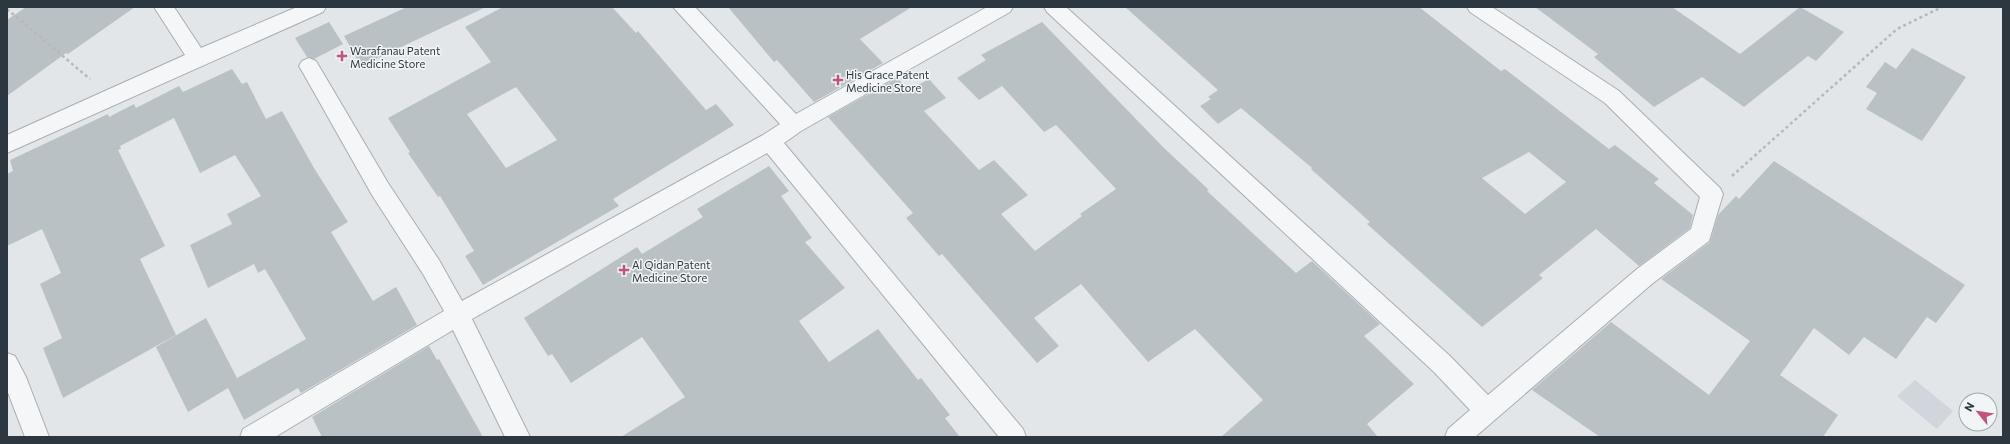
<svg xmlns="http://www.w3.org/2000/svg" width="2010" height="444" font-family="Commissioner,sans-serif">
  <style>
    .built { fill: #d0d6db }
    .building { fill: #bac1c5; fill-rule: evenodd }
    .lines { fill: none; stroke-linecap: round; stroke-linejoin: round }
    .minor-casing { stroke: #a8aeb3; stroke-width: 2 }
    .path { stroke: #b4b9bd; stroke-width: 2.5; stroke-dasharray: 3 3; stroke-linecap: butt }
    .minor { fill: #f4f6f8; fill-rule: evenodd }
    .poi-dot { fill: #c2537f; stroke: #f1f5f6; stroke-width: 1.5 }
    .labels { text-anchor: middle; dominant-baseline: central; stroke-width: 3; stroke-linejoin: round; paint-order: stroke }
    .poi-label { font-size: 11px; fill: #2c373f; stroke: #f1f5f6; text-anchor: start }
  </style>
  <rect width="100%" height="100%" fill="#e2e6e9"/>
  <path class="built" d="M 1915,380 L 1953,411 L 1937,429 L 1897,396 Z"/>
  <path class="building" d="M 26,7 L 135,7 L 68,54 L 66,53 L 7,96 L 7,20 Z
    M 407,7 L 486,7 L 361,66 L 344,36 Z
    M 503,7 L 612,7 L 636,33 L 638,31 L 706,110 L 716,104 L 734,125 L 613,199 L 619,206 L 483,285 L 465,256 L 474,251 L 440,196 L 438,197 L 408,153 L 410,152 L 388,118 L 491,62 L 465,27 ZM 516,87 L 557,140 L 506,168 L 467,114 Z
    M 728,7 L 912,7 L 860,39 L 883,63 L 814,102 L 777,60 L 774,62 Z
    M 1125,7 L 1419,7 L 1501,71 L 1505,69 L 1609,149 L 1615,145 L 1659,179 L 1654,183 L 1693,215 L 1690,228 L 1639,266 L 1596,229 L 1539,275 L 1543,278 L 1482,327 L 1367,224 L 1370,222 L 1311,169 L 1312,168 L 1241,108 L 1218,124 L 1200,106 L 1211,99 L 1208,97 L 1218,90 ZM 1529,152 L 1566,182 L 1525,214 L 1482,178 Z
    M 1535,7 L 1672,7 L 1740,54 L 1800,7 L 1844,32 L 1816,61 L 1808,56 L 1744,107 L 1702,77 L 1654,107 L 1594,57 L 1598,54 Z
    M 329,22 L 343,44 L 314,59 L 307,57 L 295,38 Z
    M 1042,22 L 1164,148 L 1209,190 L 1207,191 L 1296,273 L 1312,261 L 1380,324 L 1364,336 L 1414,384 L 1367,424 L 1378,437 L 1221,437 L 1263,400 L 1195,329 L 1148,362 L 1081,284 L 1034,318 L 1059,346 L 1037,363 L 942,254 L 939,256 L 906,218 L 913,213 L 828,117 L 897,78 L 909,90 L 929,79 L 946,98 L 924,111 L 979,170 L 994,160 L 1028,195 L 1001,214 L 1035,251 L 1082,216 L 1080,214 L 1116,189 L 1056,125 L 1044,132 L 1002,86 L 979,100 L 957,78 L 986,60 L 981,55 Z
    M 1912,48 L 1966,77 L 1922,141 L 1866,109 L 1877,93 L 1866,87 L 1885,62 L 1896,69 Z
    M 232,69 L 242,84 L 247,82 L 266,119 L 282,111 L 314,168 L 348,222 L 331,232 L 373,301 L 396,287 L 417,325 L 301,393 L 298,388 L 244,420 L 228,388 L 188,412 L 156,347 L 206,318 L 237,378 L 306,339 L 265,269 L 258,273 L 254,264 L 208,288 L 190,245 L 232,224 L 227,214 L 261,196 L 235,155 L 200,173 L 174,118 L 120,146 L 121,149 L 118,150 L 165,246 L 140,259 L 176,335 L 63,398 L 43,348 L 62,338 L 40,284 L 61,273 L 42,229 L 7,246 L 7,174 L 13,171 L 10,160 L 108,114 L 109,117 L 134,104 L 136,108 L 179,86 L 183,92 Z
    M 1774,161 L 1965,285 L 1936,323 L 1927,317 L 1896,359 L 1864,337 L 1849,355 L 1814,328 L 1780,375 L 1838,415 L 1823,437 L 1600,437 L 1532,390 L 1611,322 L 1709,395 L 1750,341 L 1661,279 L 1710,242 L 1718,215 L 1736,196 L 1739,199 Z
    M 769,166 L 789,191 L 781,196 L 812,238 L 805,242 L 845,288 L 799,321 L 829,362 L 878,329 L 918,380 L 921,378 L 950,415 L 945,418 L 960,437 L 621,437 L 685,397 L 642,337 L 571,383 L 552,354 L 548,356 L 524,318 L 637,247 L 642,254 L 703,217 L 697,209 Z
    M 429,346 L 437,360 L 439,359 L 483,437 L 322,437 L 312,417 Z"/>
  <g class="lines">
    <g class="minor-casing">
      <path id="minor" d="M 154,7 L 174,7 L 201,48 L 297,7 L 326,7 L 323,12 L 7,153 L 7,135 L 185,55 Z
        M 673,7 L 695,7 L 796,114 L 987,7 L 1013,7 L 1010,12 L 801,131 L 784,143 L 1023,429 L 1026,437 L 999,437 L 767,153 L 472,319 L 530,437 L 505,437 L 453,330 L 275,437 L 240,437 L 243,429 L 444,311 L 423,274 L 372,195 L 302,71 L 299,66 L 302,61 L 309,58 L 316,61 L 388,183 L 439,260 L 462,301 L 763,135 L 780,124 Z
        M 1044,7 L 1066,7 L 1450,356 L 1488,395 L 1637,269 L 1691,229 L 1700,197 L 1605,103 L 1470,12 L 1467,7 L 1492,7 L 1619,91 L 1720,188 L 1723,194 L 1709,241 L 1653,283 L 1475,437 L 1445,437 L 1448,429 L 1470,410 L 1434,372 L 1047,12 Z
        M 7,353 L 15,356 L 26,377 L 49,437 L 25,437 L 7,390 Z"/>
    </g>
    <path class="path" d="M 7,9 L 90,79
      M 1732,176 L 1897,29 L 1942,7"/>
    <use href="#minor" class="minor"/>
  </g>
  <g class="poi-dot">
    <path d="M340 50h4v4h4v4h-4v4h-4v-4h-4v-4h4z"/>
    <path d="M836 74h4v4h4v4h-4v4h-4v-4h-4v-4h4z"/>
    <path d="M622 264h4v4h4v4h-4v4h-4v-4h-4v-4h4z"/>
  </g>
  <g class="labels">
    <g class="poi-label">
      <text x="350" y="50">Warafanau Patent<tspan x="350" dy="13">Medicine Store</tspan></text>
      <text x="846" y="74">His Grace Patent<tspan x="846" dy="13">Medicine Store</tspan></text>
      <text x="632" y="264">Al Qidan Patent<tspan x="632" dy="13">Medicine Store</tspan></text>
    </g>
  </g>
  <rect width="2010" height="444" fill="none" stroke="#2c373f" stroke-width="16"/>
  <g transform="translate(1978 412) rotate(300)"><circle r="19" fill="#f1f5f6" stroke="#a2a9ad"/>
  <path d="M0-3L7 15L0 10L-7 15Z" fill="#c2537f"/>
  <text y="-6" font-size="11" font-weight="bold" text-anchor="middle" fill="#2c373f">N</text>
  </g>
</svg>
